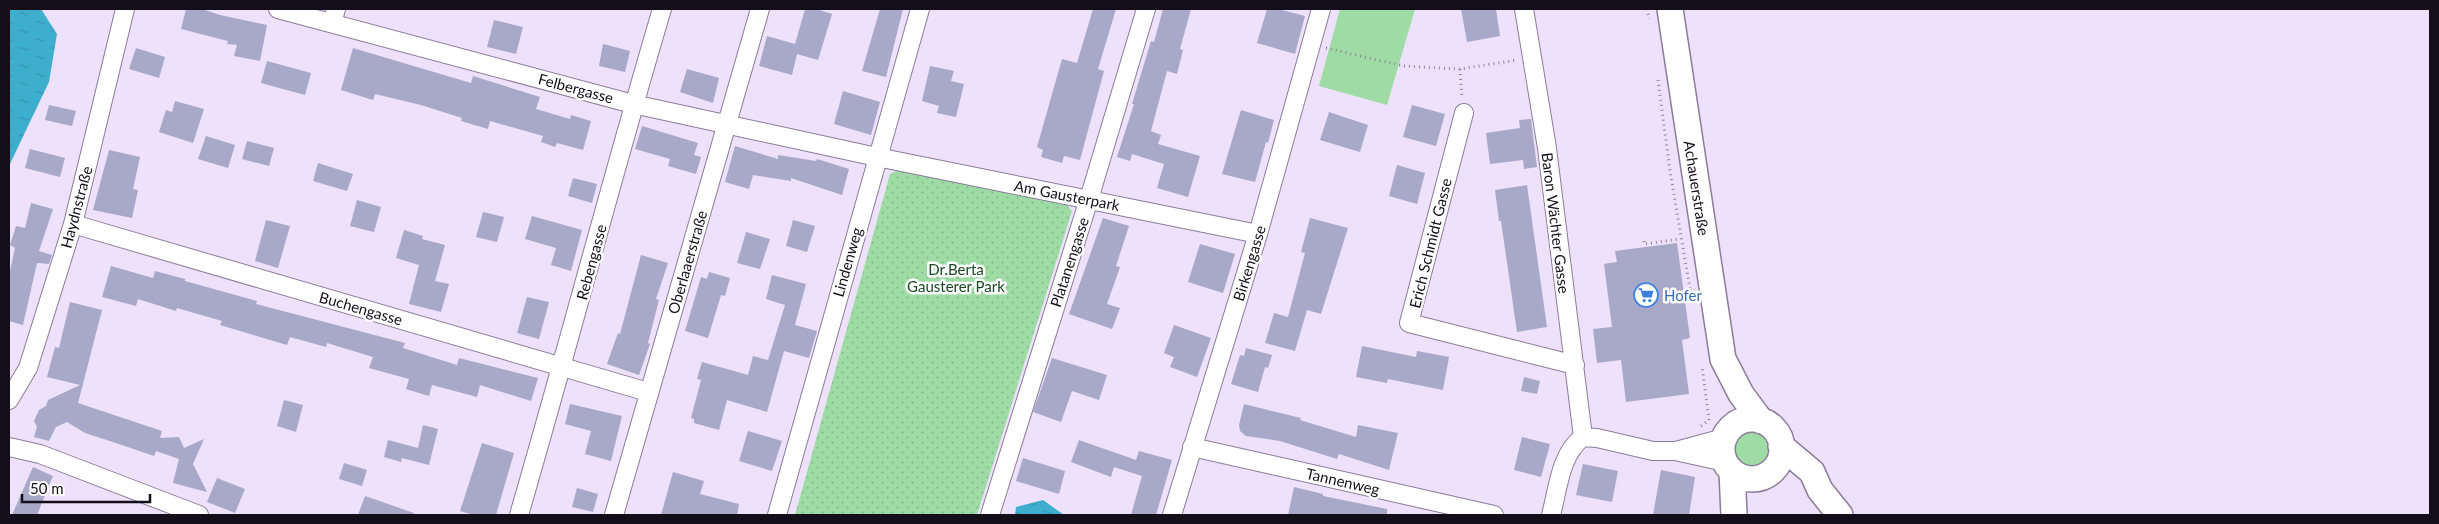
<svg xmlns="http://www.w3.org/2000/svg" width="2439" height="524" font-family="Lato,sans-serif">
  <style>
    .green { fill: #9fdca5 }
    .park { fill: url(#park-dots) }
    .water { fill: url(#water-ripples) }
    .building { fill: #a8a8c9 }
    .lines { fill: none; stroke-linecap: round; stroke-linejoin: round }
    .street-casing { stroke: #8b7d9b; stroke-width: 20 }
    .secondary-casing { stroke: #8b7d9b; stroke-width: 28 }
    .path { stroke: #8f8699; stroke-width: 3; stroke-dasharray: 1 4; stroke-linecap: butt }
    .street { stroke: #fff; stroke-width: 18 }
    .secondary { stroke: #fff; stroke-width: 25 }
    .labels { text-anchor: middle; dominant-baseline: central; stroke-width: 5; stroke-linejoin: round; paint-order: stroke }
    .street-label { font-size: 15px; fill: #130e19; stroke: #fff }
    .park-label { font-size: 15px; fill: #184921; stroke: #fff }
    .shop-label { font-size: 15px; fill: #366cbe; stroke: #fff; text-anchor: start }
  </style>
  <defs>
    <pattern id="park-dots" width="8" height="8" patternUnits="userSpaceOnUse" patternTransform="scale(1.25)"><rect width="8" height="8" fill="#9fdca5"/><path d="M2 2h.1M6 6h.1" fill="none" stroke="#88bc8d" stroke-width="1.8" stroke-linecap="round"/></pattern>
    <pattern id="water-ripples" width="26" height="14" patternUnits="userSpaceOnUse" patternTransform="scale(1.25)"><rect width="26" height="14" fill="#3eaecf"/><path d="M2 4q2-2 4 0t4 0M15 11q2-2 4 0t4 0" fill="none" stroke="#3694b1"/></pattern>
  </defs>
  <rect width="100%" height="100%" fill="#ede1fb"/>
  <path class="green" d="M 1340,9 L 1415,9 L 1387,105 L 1319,86 Z
    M1734 449a17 17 0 1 1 34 0a17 17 0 1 1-34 0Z"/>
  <path class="park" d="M 905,167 L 1062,200 L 1072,211 L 977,515 L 795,515 L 890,174 Z"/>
  <path class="water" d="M 9,9 L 41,9 L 57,34 L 49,82 L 9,166 Z
    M 1043,500 L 1064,515 L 1015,515 L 1016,507 Z"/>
  <path class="building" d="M 186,9 L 202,9 L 220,15 L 267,25 L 260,61 L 234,56 L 237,45 L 227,44 L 228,41 L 181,29 Z
    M 805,9 L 816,9 L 832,14 L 818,60 L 797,54 L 792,75 L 759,66 L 767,36 L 795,44 Z
    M 880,9 L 903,9 L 886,77 L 862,71 Z
    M 1093,9 L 1116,9 L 1098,69 L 1104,71 L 1080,160 L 1064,156 L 1062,163 L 1041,157 L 1043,150 L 1037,147 L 1062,59 L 1077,63 Z
    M 1163,9 L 1191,9 L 1180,49 L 1183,50 L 1177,74 L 1167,71 L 1151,131 L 1161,135 L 1158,144 L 1200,156 L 1188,197 L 1157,188 L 1164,164 L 1132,154 L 1130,161 L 1117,157 L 1134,104 L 1132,104 L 1138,84 L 1151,41 L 1154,42 Z
    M 1267,9 L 1278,9 L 1305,16 L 1295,54 L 1257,43 Z
    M 1461,9 L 1496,9 L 1500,36 L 1467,42 Z
    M 494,20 L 523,27 L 516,54 L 487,47 Z
    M 603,44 L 630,51 L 625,72 L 599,66 Z
    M 136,48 L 165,57 L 159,78 L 129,69 Z
    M 353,48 L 471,83 L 473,76 L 540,97 L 536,109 L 570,119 L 571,115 L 591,121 L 583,150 L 557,143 L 555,147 L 541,142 L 543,136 L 490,121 L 488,129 L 461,121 L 462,118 L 421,105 L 375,94 L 373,100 L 341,90 Z
    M 267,61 L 311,73 L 305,95 L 261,83 Z
    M 930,66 L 954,71 L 951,81 L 964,84 L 956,117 L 937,113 L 939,106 L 922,101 Z
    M 687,69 L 719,78 L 713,103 L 680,92 Z
    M 843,91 L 880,102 L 871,135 L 834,124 Z
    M 175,101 L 204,109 L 193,143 L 159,132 L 166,110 L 172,112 Z
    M 49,105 L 76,111 L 72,126 L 45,120 Z
    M 1412,105 L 1445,114 L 1436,146 L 1403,137 Z
    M 1241,110 L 1274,120 L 1268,143 L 1266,142 L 1255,182 L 1222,174 Z
    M 1329,112 L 1368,125 L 1360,152 L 1320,140 Z
    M 1531,119 L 1537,167 L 1524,169 L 1523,160 L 1490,164 L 1486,133 L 1520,128 L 1519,120 Z
    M 642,126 L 698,143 L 694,155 L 701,157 L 696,174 L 668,166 L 670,159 L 635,149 Z
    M 206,136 L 235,145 L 228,168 L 198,159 Z
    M 247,141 L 274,148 L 269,166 L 242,159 Z
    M 735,146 L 778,159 L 778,155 L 816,161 L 817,159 L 849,169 L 842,195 L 791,178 L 791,181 L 753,175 L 749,189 L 725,182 Z
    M 30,149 L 65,158 L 60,177 L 25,168 Z
    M 109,150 L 140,157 L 133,189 L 138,190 L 132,218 L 93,210 Z
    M 318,163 L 353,174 L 347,191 L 313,181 Z
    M 1397,165 L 1425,173 L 1417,204 L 1389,196 Z
    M 573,178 L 597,184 L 592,203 L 568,196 Z
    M 1527,185 L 1547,327 L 1517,332 L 1501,221 L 1499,221 L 1495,190 Z
    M 357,200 L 381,207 L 374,232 L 350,226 Z
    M 31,203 L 53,209 L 39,251 L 52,255 L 49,264 L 37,263 L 23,325 L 9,321 L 9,276 L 15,248 L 10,245 L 16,226 L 25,228 Z
    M 483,212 L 504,217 L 497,242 L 476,237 Z
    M 532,216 L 582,230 L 571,271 L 551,265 L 556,248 L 525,239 Z
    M 1103,218 L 1129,226 L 1116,266 L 1120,267 L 1107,304 L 1120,308 L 1112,329 L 1069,314 Z
    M 1310,218 L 1348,228 L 1321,314 L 1307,310 L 1295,351 L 1265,343 L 1274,313 L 1288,317 L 1305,253 L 1301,252 Z
    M 266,220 L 290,226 L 278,268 L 255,261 Z
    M 793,220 L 815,226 L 807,252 L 786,246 Z
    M 404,230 L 423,236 L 422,239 L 445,245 L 435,281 L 449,284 L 441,312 L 409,304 L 419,265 L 396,258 Z
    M 746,232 L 770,239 L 760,269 L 737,263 Z
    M 1677,243 L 1690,338 L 1682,340 L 1689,394 L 1626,402 L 1621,360 L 1597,363 L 1593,329 L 1612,327 L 1604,264 L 1617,262 L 1615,251 Z
    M 1200,244 L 1235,254 L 1223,293 L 1188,282 Z
    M 641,255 L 668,263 L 656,299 L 659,300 L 648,343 L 650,344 L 639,375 L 607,364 L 618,333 L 620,334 Z
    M 111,266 L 153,278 L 155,271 L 185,279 L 185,281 L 257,301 L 256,304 L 405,343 L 403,348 L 457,365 L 459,358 L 538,378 L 531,401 L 480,385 L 477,397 L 432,385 L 429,396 L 406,389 L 409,379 L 369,368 L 373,357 L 327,343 L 326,347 L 290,337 L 287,345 L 220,325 L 222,321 L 177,308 L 176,311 L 138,299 L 136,306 L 102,297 Z
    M 709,272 L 730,278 L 725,296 L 721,295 L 708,338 L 685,331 L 701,277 L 707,279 Z
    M 772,275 L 806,284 L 795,325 L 817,331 L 809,358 L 784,351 L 767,412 L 727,400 L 719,430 L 694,423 L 694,419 L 691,418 L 701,380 L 697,379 L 702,362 L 748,375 L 753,356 L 768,360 L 785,305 L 766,299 Z
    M 527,297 L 549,302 L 539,339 L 517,333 Z
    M 70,302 L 102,310 L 78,403 L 162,431 L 160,438 L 179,437 L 184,448 L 204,439 L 193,464 L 207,492 L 173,483 L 179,459 L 156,451 L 154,456 L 116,443 L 85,433 L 67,422 L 56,427 L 49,441 L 34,437 L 37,427 L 34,421 L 39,410 L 46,406 L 48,400 L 80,385 L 47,377 L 55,347 L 59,348 Z
    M 1174,325 L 1211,338 L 1197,377 L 1170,367 L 1174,357 L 1164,353 Z
    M 1362,346 L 1416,357 L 1417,351 L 1449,357 L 1443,390 L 1388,379 L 1387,383 L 1356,377 Z
    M 1246,348 L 1272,355 L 1268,368 L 1265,367 L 1258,392 L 1231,384 L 1240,355 L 1244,356 Z
    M 1052,358 L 1107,375 L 1099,400 L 1072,391 L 1061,422 L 1033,412 Z
    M 1524,377 L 1540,381 L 1537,394 L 1521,391 Z
    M 284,400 L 303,405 L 296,432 L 277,426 Z
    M 570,404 L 622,416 L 611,461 L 585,454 L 591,431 L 565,424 Z
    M 1244,404 L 1301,418 L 1300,420 L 1356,437 L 1358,425 L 1398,433 L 1389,470 L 1339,454 L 1337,459 L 1280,441 L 1246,436 L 1240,431 L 1239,425 Z
    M 423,425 L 438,429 L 429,465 L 402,458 L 401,462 L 384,457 L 388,440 L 418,448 Z
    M 748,431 L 782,441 L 772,471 L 739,461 Z
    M 1522,437 L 1550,444 L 1541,477 L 1514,470 Z
    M 1079,440 L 1136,460 L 1139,451 L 1172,460 L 1156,515 L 1131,515 L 1142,476 L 1114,467 L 1111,477 L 1071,462 Z
    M 482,443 L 514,453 L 496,515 L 474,515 L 460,511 Z
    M 1023,458 L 1065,471 L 1059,494 L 1016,481 Z
    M 344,463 L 367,470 L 362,486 L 339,479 Z
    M 1583,464 L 1618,471 L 1612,502 L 1576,495 Z
    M 33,467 L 53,476 L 37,515 L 12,515 Z
    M 1661,470 L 1695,477 L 1689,515 L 1653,515 Z
    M 673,472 L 704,481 L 700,494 L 739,504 L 737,515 L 661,515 Z
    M 217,478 L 245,489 L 235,513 L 207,502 Z
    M 1294,487 L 1323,494 L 1323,496 L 1387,509 L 1387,515 L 1288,515 Z
    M 577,488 L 598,494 L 593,512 L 572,507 Z
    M 365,496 L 414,513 L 414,515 L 358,515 Z"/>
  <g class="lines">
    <g class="street-casing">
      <path id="street" d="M 278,9 L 633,104 L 877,157 L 1258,234
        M 1524,9 L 1547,148 L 1583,437
        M 332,23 L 336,9
        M 1464,113 L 1409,323 L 1575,365
        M 73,224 L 648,392
        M 9,400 L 28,368 L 73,224 L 125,9
        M 9,447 L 40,454 L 199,515
        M 1192,447 L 1494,515
        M 1676,451 L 1724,438
        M 519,515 C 568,347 612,177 662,9
        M 614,515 L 760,9
        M 777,515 L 920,9
        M 990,515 L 1089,199 L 1146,9
        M 1172,515 L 1258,234 L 1321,9
        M 1551,515 C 1558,489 1560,454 1583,437 L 1597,438 L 1653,451 L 1675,451 L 1725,462"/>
    </g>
    <g class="secondary-casing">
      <path id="secondary" d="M 1670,9 L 1723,359 L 1741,394 L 1761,421
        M1722 449a30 30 0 1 1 60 0a30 30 0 1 1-60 0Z
        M 1781,446 L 1812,472 L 1820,490 L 1840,515
        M 1732,471 L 1734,515"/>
    </g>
    <path class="path" d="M 1647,9 L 1649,19
      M 1326,48 L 1403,66 L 1460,69 L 1517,60
      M 1460,69 L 1462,98
      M 1658,80 L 1670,171 L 1692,301
      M 1644,241 L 1644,244 L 1680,239
      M 1701,426 L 1709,420 L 1702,366"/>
    <use href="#street" class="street"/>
    <use href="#secondary" class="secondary"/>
  </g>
  <defs>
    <g id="supermarket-ring" transform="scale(1.25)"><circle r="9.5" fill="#fff" stroke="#3f7fe0" stroke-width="1.5"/><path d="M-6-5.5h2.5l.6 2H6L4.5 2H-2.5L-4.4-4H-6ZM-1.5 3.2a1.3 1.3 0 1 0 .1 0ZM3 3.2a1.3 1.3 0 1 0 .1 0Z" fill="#3f7fe0"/></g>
  </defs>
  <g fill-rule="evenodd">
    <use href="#supermarket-ring" x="1646" y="295"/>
  </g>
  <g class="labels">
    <g class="street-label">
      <text transform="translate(576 88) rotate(15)">Felbergasse</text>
      <text transform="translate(1697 188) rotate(81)">Achauerstraße</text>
      <text transform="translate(1067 195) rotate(11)">Am Gausterpark</text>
      <text transform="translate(76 207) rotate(-75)">Haydnstraße</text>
      <text transform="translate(1556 223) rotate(83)">Baron Wächter Gasse</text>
      <text transform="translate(1430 243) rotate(-76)">Erich Schmidt Gasse</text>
      <text transform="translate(591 262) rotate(-75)">Rebengasse</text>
      <text transform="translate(687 262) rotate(-74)">Oberlaaerstraße</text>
      <text transform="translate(847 262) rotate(-74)">Lindenweg</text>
      <text transform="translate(1069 262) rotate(-72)">Platanengasse</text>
      <text transform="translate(1249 263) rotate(-73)">Birkengasse</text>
      <text transform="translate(361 308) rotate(16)">Buchengasse</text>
      <text transform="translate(1343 481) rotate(13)">Tannenweg</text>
    </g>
    <g class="park-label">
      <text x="956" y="269">Dr.Berta<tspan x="956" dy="17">Gausterer Park</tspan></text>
    </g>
    <g class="shop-label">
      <text x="1664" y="295">Hofer</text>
    </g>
  </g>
  <rect width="2439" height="524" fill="none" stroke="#130e19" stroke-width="20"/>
  <path d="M22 494v8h128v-8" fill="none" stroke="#130e19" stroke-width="2.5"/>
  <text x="30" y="494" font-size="15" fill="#130e19" stroke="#ffffff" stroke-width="4" paint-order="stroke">50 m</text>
</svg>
